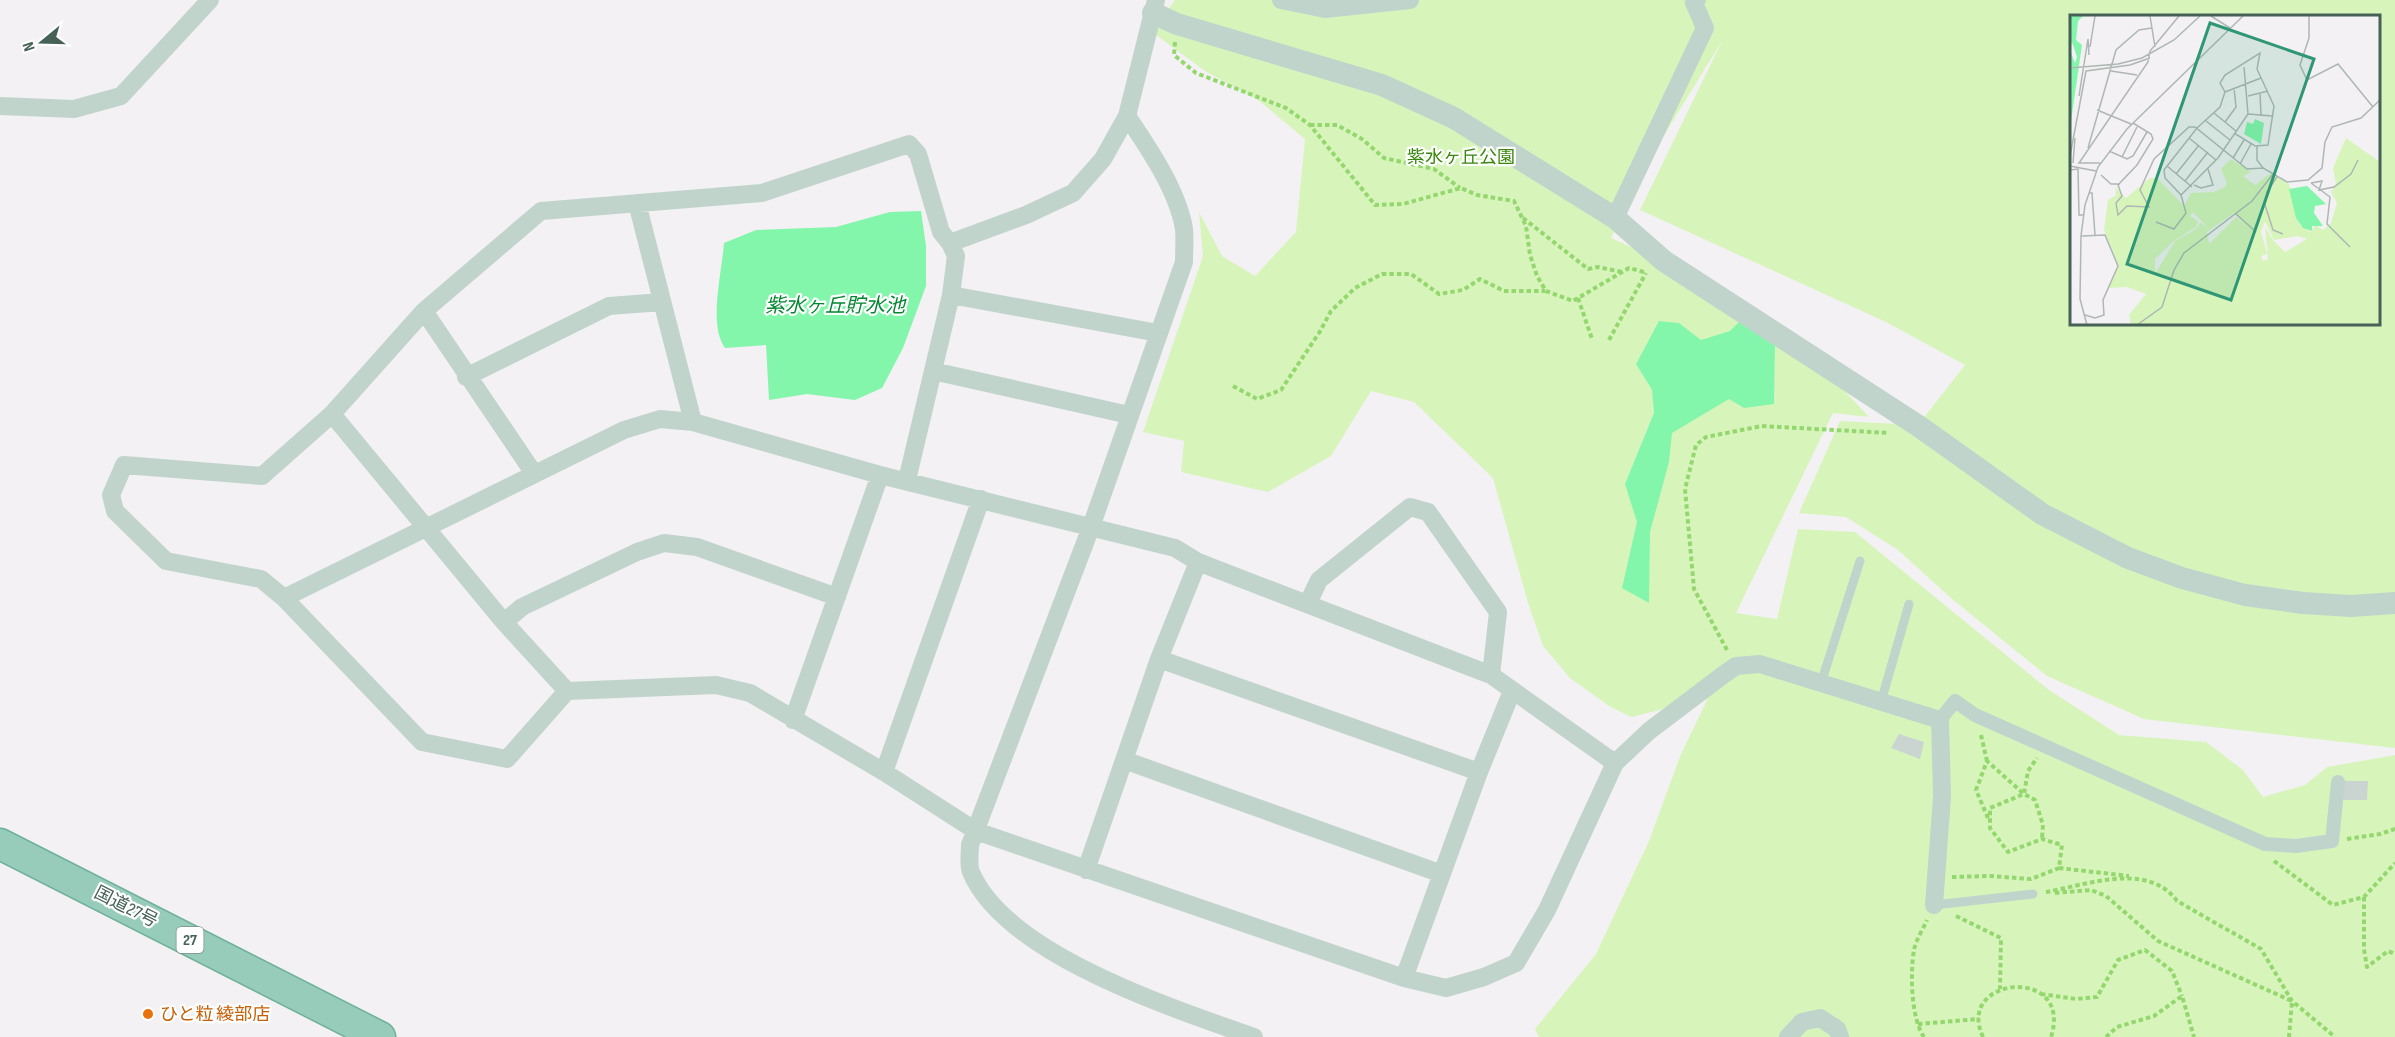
<svg xmlns="http://www.w3.org/2000/svg" width="2395" height="1037" font-family="'Sofia Sans Condensed','Noto Sans JP',sans-serif">
  <style>
    .green { fill: #d7f5bb; fill-rule: evenodd }
    .water { fill: #84f6ab }
    .building { fill: #cad4d1 }
    .lines { fill: none; stroke-linecap: round; stroke-linejoin: round }
    .trunk-casing { stroke: #6eb19a; stroke-width: 33 }
    .path { stroke: #95d76f; stroke-width: 4; stroke-dasharray: 4.5 3; stroke-linecap: butt }
    .service { stroke: #c0d4cc; stroke-width: 9 }
    .pedestrian { stroke: #c0d4cc; stroke-width: 14 }
    .minor { stroke: #c0d4cc; stroke-width: 18 }
    .tertiary { stroke: #c0d4cc; stroke-width: 22 }
    .trunk { stroke: #98ccba; stroke-width: 30 }
    .food-dot { fill: #e8710a; stroke: #fff; stroke-width: 2 }
    .labels { text-anchor: middle; dominant-baseline: central; stroke-width: 4.5; stroke-linejoin: round; paint-order: stroke }
    .shield { fill: #fff; stroke: #7e9089; stroke-width: 1.5 }
    .shield-label { font-size: 16px; font-weight: bold; fill: #466156 }
    .park-label { font-size: 18px; fill: #3a870c; stroke: #fff }
    .street-label { font-size: 18px; fill: #466156; stroke: #fff }
    .food-label { font-size: 18px; fill: #c56008; stroke: #fff; text-anchor: start }
    .water-label { font-size: 20px; font-style: italic; fill: #058732; stroke: #fff }
    .inset-road { fill: none; stroke: #aeb7b4; stroke-width: 1.5 }
    .view { fill: #2f9775; fill-opacity: 0.15; stroke: #2f9775; stroke-width: 3 }
    .inset-edge { fill: none; stroke: #466156; stroke-width: 3 }
  </style>
  <rect width="100%" height="100%" fill="#f3f1f3"/>
  <path class="green" d="M 1175,0 L 2395,0 L 2395,748 L 2144,719 L 2047,676 L 1952,599 L 1898,550 L 1846,517 L 1799,513 L 1840,421 L 1918,425 L 1965,365 L 1886,322 L 1640,210 L 1722,41 L 1663,137 L 1611,238 L 1636,249 L 1797,340 L 1869,417 L 1833,413 L 1736,613 L 1777,619 L 1798,529 L 1855,532 L 2049,690 L 2119,735 L 2206,742 L 2243,770 L 2263,797 L 2305,785 L 2327,767 L 2395,755 L 2395,1037 L 1539,1037 L 1535,1029 L 1596,954 L 1649,841 L 1681,754 L 1708,698 L 1631,717 L 1609,706 L 1570,678 L 1543,646 L 1528,603 L 1493,478 L 1414,402 L 1371,391 L 1331,456 L 1268,492 L 1181,472 L 1184,441 L 1143,432 L 1203,256 L 1199,212 L 1222,256 L 1255,276 L 1296,232 L 1305,139 L 1258,100 L 1205,71 L 1152,32 ZM 2071,16 L 2378,16 L 2378,324 L 2071,324 Z"/>
  <path class="water" d="M 921,211 L 926,246 L 926,286 L 903,348 L 882,388 L 855,400 L 807,394 L 769,400 L 766,345 L 725,348 C 708,325 722,272 724,243 L 756,230 L 836,227 L 890,212 Z
    M 1741,320 L 1775,340 L 1774,404 L 1744,408 L 1729,399 L 1672,433 L 1669,462 L 1650,532 L 1649,603 L 1622,588 L 1637,522 L 1625,484 L 1654,413 L 1652,390 L 1636,364 L 1659,321 L 1679,323 L 1701,340 L 1730,331 Z"/>
  <path class="building" d="M 1899,734 L 1924,742 L 1920,759 L 1891,748 Z
    M 2344,781 L 2368,781 L 2367,800 L 2343,800 Z"/>
  <g class="lines">
    <g class="trunk-casing">
      <path id="trunk" d="M 0,844 L 380,1037"/>
    </g>
    <path class="path" d="M 1175,42 L 1174,55 L 1196,73 L 1286,108 L 1310,125 L 1375,205 L 1403,204 L 1461,188 L 1477,195 L 1514,201 L 1526,226 L 1530,255 L 1537,276 L 1546,291 L 1573,301 L 1629,268 L 1644,272
      M 1310,125 L 1337,125 L 1362,139 L 1384,158 L 1434,169 L 1460,188
      M 1523,218 L 1588,269 L 1598,267 L 1622,272
      M 1578,298 L 1592,339
      M 1609,340 L 1646,273
      M 1233,386 L 1257,399 L 1281,390 L 1319,333 L 1331,311 L 1355,288 L 1382,274 L 1411,274 L 1439,294 L 1463,290 L 1480,279 L 1504,291 L 1545,291
      M 1727,650 L 1694,589 L 1685,489 L 1696,445 L 1706,437 L 1762,426 L 1889,433
      M 1981,735 L 1987,761
      M 1988,818 L 1976,790 L 1987,761 L 2024,794 L 2035,800 L 2043,825 L 2042,839
      M 2347,839 L 2380,834 L 2395,829
      M 2274,861 L 2333,905 L 2364,897 L 2395,863
      M 2059,868 L 2129,876
      M 1952,877 L 1990,876 L 2031,879 L 2059,868 L 2062,845 L 2042,839 L 2008,852 L 1990,828 L 1990,808 L 2024,794 L 2028,771 L 2037,758
      M 2046,892 C 2086,885 2148,861 2177,901 L 2261,949 L 2292,1001 L 2335,1037
      M 2055,893 L 2091,890 L 2106,896 L 2158,941 L 2292,1001 L 2289,1037
      M 2364,897 L 2364,949 L 2367,967 L 2388,951 L 2395,954
      M 1956,916 L 2001,938 L 2000,989
      M 2041,994 L 2076,999 L 2097,997 L 2118,960 L 2145,950 L 2172,971 L 2182,996
      M 1918,1024 L 1979,1019
      M 1924,1037 C 1911,1019 1910,972 1914,950 C 1916,940 1923,929 1927,920
      M 1983,1037 C 1954,976 2074,965 2051,1037
      M 2106,1037 L 2117,1027 L 2154,1016 L 2182,996 L 2194,1037"/>
    <path class="service" d="M 1821,683 L 1860,561
      M 1881,702 L 1909,604
      M 1934,905 L 2033,894"/>
    <path class="pedestrian" d="M 1940,720 L 1955,701 L 1975,715 L 2265,844 L 2296,846 L 2332,841 L 2338,782"/>
    <path class="minor" d="M 1281,0 L 1325,9 L 1410,0
      M 0,106 L 74,109 L 121,96 L 210,0
      M 1127,116 C 1148,147 1178,191 1184,229 C 1185,240 1184,251 1184,262 L 1091,527 L 970,845 C 970,853 968,865 971,872 C 1006,955 1175,1009 1254,1037
      M 637,203 L 693,422
      M 1615,218 L 1705,28 L 1694,3 L 1697,0
      M 950,243 L 1026,215 L 1073,193 L 1103,159 L 1127,116 L 1156,0
      M 951,295 L 1158,333
      M 424,311 L 533,472
      M 933,371 L 1129,415
      M 466,377 L 609,306 L 662,302
      M 332,414 L 504,622 L 567,691
      M 907,480 L 951,295 L 956,256 L 950,243 L 941,232 L 918,154 L 909,144 L 762,193 L 541,211 L 424,311 L 332,414 L 262,476 L 124,465 L 111,495 L 115,511 L 166,561 L 261,579 L 284,598 L 422,742 L 507,759 L 567,691 L 716,685 L 750,693 L 884,772 L 976,831 L 1404,978 L 1446,988 L 1484,977 L 1516,963 L 1547,910 L 1615,763 L 1649,731 L 1723,675 L 1736,666 L 1760,664 L 1940,720 L 1942,797 L 1934,905
      M 284,598 L 624,430 L 660,419 L 693,422 L 880,475 L 1175,548 L 1198,562 L 1491,675 L 1615,763
      M 1308,603 L 1319,580 L 1410,507 L 1428,512 L 1498,612 L 1491,675
      M 504,622 L 522,607 L 637,552 L 664,543 L 697,547 L 837,597
      M 1159,659 L 1479,772
      M 793,720 L 880,475
      M 1124,760 L 1442,874
      M 884,772 L 981,499
      M 1086,870 L 1159,659 L 1198,562
      M 1404,978 L 1479,772 L 1512,691
      M 1788,1037 L 1802,1022 L 1820,1018 L 1837,1029 L 1840,1037"/>
    <path class="tertiary" d="M 1153,13 L 1177,24 L 1382,85 L 1454,118 L 1615,218 L 1664,261 L 1920,427 L 2042,514 L 2128,558 L 2182,578 L 2245,595 L 2303,603 L 2351,606 L 2395,603"/>
    <use href="#trunk" class="trunk"/>
  </g>
  <circle class="food-dot" cx="148" cy="1014" r="6"/>
  <g class="labels">
    <rect class="shield" x="176.5" y="927" width="27" height="26" rx="4.5"/>
    <g class="shield-label">
      <text x="190" y="940">27</text>
    </g>
    <g class="park-label">
      <text x="1461" y="157">紫水ヶ丘公園</text>
    </g>
    <g class="street-label">
      <text transform="translate(126 907) rotate(27)">国道27号</text>
    </g>
    <g class="food-label">
      <text x="160" y="1014">ひと粒 綾部店</text>
    </g>
    <g class="water-label">
      <text x="835" y="306">紫水ヶ丘貯水池</text>
    </g>
  </g>
  <g transform="translate(2070 15)">
    <rect width="310" height="310" fill="#f3f1f3"/>
    <path d="M 276,123 L 310,147 L 310,310 L 61,310 L 59,300 L 76,279 L 57,272 L 39,273 L 48,251 L 34,215 L 38,185 L 46,180 L 45,172 L 56,183 L 80,163 L 87,163 L 114,191 L 121,178 L 144,177 L 155,172 L 157,168 L 151,154 L 161,144 L 181,157 L 173,161 L 185,170 L 201,158 L 219,169 L 230,210 L 241,217 L 245,210 L 253,215 L 261,208 L 267,188 L 261,177 L 266,169 L 263,153 ZM 123,197 L 139,214 L 130,207 L 128,212 L 123,216 L 105,226 L 85,259 L 85,244 L 104,226 L 126,212 L 128,206 L 120,201 ZM 164,198 L 175,209 L 166,202 L 139,229 L 137,217 ZM 195,206 L 204,225 L 228,221 L 237,224 L 215,237 L 203,225 L 195,212 L 198,244 L 193,246 L 191,241 L 197,239 L 191,217 Z" fill="#d7f5bb" fill-rule="evenodd"/>
    <path d="M 0,1 L 13,1 L 8,6 L 6,25 L 12,30 L 0,113 L 0,35 L 5,48 L 7,42 L 2,27 L 0,32 ZM 185,104 L 194,108 L 191,129 L 174,119 L 177,107 L 183,109 ZM 237,171 L 256,189 L 245,191 L 244,198 L 253,211 L 242,211 L 242,216 L 233,213 L 226,203 L 219,174 Z" fill="#84f6ab"/>
    <path class="inset-road" d="M 80,1 L 85,32M 141,1 L 160,13M 239,1 L 239,23 L 230,50 L 237,65 L 268,49 L 303,92M 20,32 L 25,1M 0,53 L 48,49 L 72,43 L 104,25 L 130,1M 41,56 L 67,60M 155,77 L 191,63M 190,78 L 191,100M 9,81 L 18,24 L 19,40M 178,81 L 198,76M 27,95 L 61,109M 144,98 L 166,116M 178,99 L 202,101M 136,106 L 160,125M 155,107 L 166,92 L 164,73M 63,108 L 81,119 L 83,124 L 67,150 L 48,170 L 52,181 L 46,188 L 48,200 L 57,191 L 79,192 L 70,175 L 84,144 L 119,112 L 125,112 L 177,154 L 193,153M 119,123 L 146,145M 187,131 L 187,145 L 193,153 L 217,167 L 238,165 L 252,153 L 255,127 L 262,112 L 291,103 L 311,84M 18,133 L 46,35 L 69,15 L 82,13M 39,136 L 57,144 L 63,141 L 77,117M 0,141 L 16,56 L 60,50 L 80,43M 52,142 L 67,112M 163,143 L 174,125M 3,148 L 5,123M 30,148 L 9,148 L 78,47 L 80,36 L 109,1M 170,149 L 181,129M 0,151 L 26,156M 97,151 L 122,172M 0,155 L 8,154 L 9,200 L 13,200M 106,159 L 129,130M 31,160 L 41,169 L 50,169M 207,162 L 197,177 L 195,190 L 203,215 L 213,219M 115,166 L 138,137M 241,168 L 260,182 L 257,209 L 280,232M 241,168 L 252,166 L 249,175 L 264,172 L 281,159 L 288,145M 124,170 L 131,173 L 143,170 L 138,154M 19,178 L 22,178 L 25,220M 111,180 L 148,143 L 178,99 L 174,52M 166,199 L 186,217M 86,207 L 104,214 L 116,198 L 111,180 L 95,163 L 94,155 L 127,113 L 150,92 L 155,77 L 150,68 L 155,60 L 190,38 L 187,54 L 204,91 L 198,130 L 185,131 L 164,118M 12,221 L 35,220 L 48,251 L 33,285 L 34,300 L 25,303 L 15,300M 17,310 L 10,284 L 11,221 L 15,190 L 28,152 L 57,114 L 173,1M 67,310 L 92,292 L 104,255 L 114,238 L 182,186 L 203,159"/>
    <path class="view" d="M 140,8 L 244,44 L 161,285 L 57,249 Z"/>
    <rect width="310" height="310" class="inset-edge"/>
  </g>
  <g transform="translate(42 42) rotate(251)" stroke="#ffffff" stroke-width="4.5" paint-order="stroke">
  <path d="M0-4.5L10 22L0 15L-10 22Z" fill="#466156"/>
  <text y="-9" font-size="16" font-weight="bold" text-anchor="middle" fill="#466156">N</text>
  </g>
</svg>
